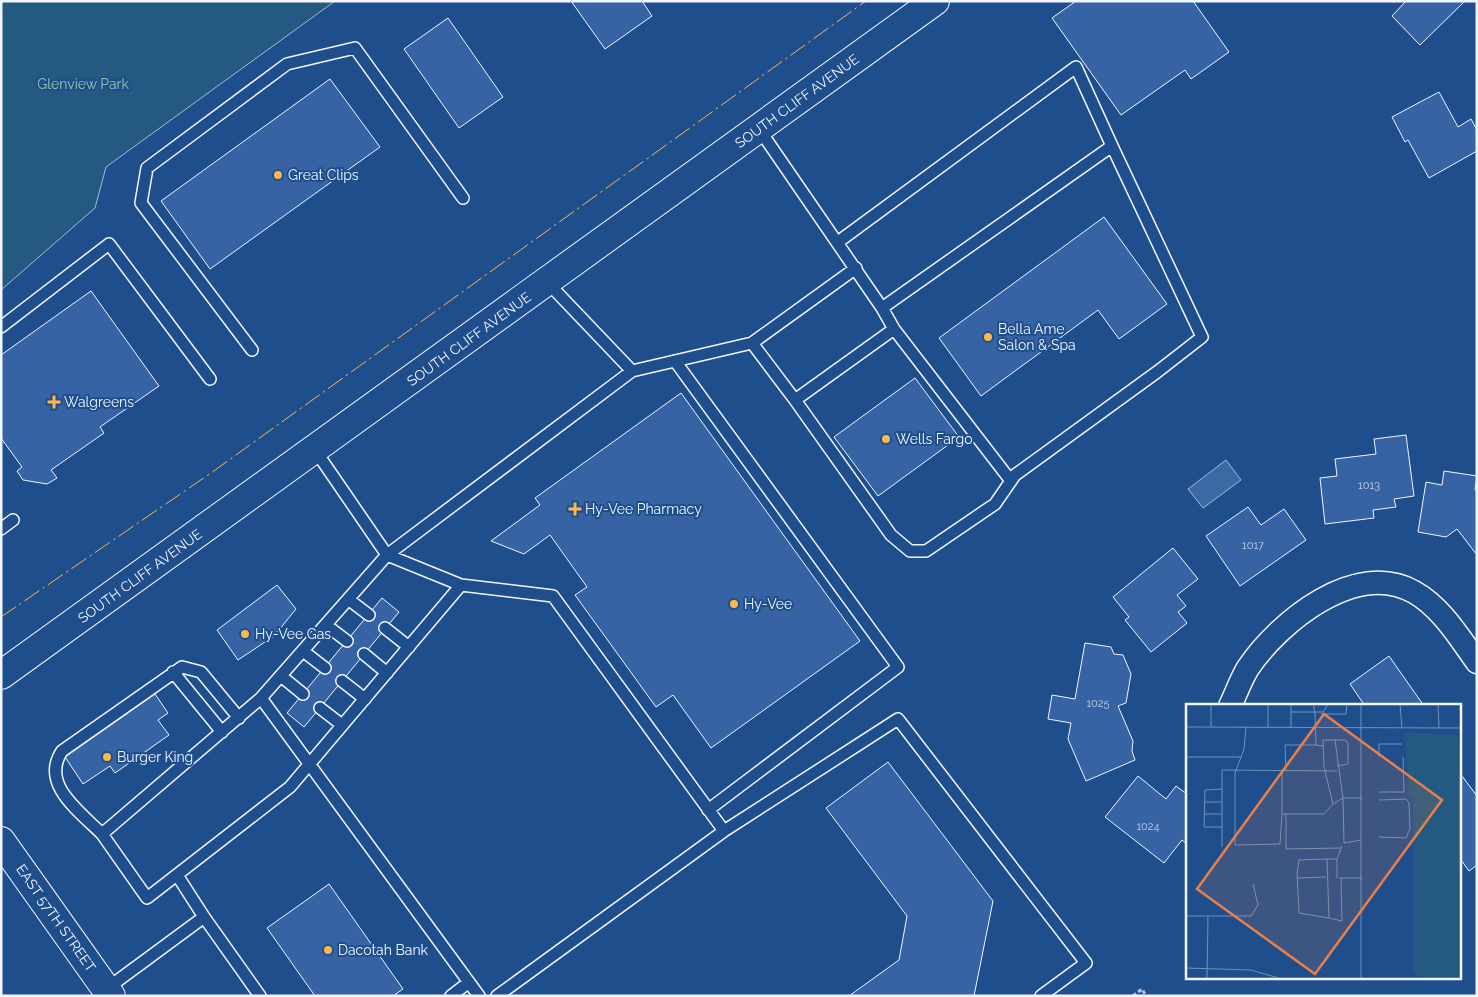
<svg xmlns="http://www.w3.org/2000/svg" width="1478" height="997" font-family="Raleway,sans-serif">
  <style>
    .green { fill: #245a82; stroke: #a8bbd7 }
    .water { fill: #3b69a3; stroke: #a8bbd7 }
    .building { fill: #3563a3; stroke: #f2f6ff }
    .lines { fill: none; stroke-linecap: round; stroke-linejoin: round }
    .lane-casing { stroke: #f2f6ff; stroke-width: 14 }
    .street-casing { stroke: #f2f6ff; stroke-width: 25 }
    .secondary-casing { stroke: #f2f6ff; stroke-width: 30 }
    .path { stroke: #b3c4dc; stroke-width: 3; stroke-dasharray: 4 2.5; stroke-linecap: butt }
    .lane { stroke: #1f4e8c; stroke-width: 11 }
    .street { stroke: #1f4e8c; stroke-width: 22 }
    .secondary { stroke: #1f4e8c; stroke-width: 28 }
    .power { stroke: #ffb74d; stroke-width: 1; stroke-dasharray: 18 4 2.5 4; stroke-linecap: butt }
    .poi-dot { fill: #ffb74d; stroke: #1f4e8c; stroke-width: 2 }
    .labels { text-anchor: middle; dominant-baseline: central; stroke-width: 4; stroke-linejoin: round; paint-order: stroke }
    .number-label { font-size: 11px; fill: #c3d1e8 }
    .park-label { font-size: 14px; fill: #97c8a6; stroke: #1f4e8c }
    .street-label { font-size: 14px; fill: #f2f6ff; stroke: #1f4e8c }
    .poi-label { font-size: 14px; fill: #f2f6ff; stroke: #1f4e8c; text-anchor: start }
    .inset-road { fill: none; stroke: #7391ba; stroke-width: 1 }
    .view { fill: #ea8049; fill-opacity: 0.15; stroke: #ea8049; stroke-width: 2.5 }
    .inset-edge { fill: none; stroke: #f2f6ff; stroke-width: 2.5 }
  </style>
  <rect width="100%" height="100%" fill="#1f4e8c"/>
  <path class="green" d="M 1,1 L 335,1 L 106,167 L 95,208 L 1,290 Z"/>
  <path class="water" d="M 1226,460 L 1241,480 L 1203,508 L 1188,489 Z"/>
  <path class="building" d="M 571,1 L 642,1 L 652,16 L 605,49 Z
    M 1076,1 L 1193,1 L 1229,52 L 1191,79 L 1185,70 L 1121,115 L 1052,18 Z
    M 1406,1 L 1465,1 L 1420,45 L 1392,16 Z
    M 448,18 L 503,97 L 459,128 L 404,49 Z
    M 330,79 L 380,147 L 210,269 L 161,201 Z
    M 1439,92 L 1458,127 L 1471,119 L 1477,130 L 1477,151 L 1429,178 L 1408,140 L 1405,142 L 1392,117 Z
    M 1104,217 L 1167,304 L 1119,339 L 1098,310 L 981,396 L 939,338 Z
    M 91,291 L 159,386 L 100,427 L 104,433 L 51,470 L 57,478 L 47,484 L 23,480 L 17,471 L 22,467 L 1,438 L 1,355 Z
    M 915,378 L 959,437 L 878,496 L 834,437 Z
    M 681,393 L 860,641 L 711,748 L 673,695 L 656,707 L 575,595 L 587,587 L 550,535 L 524,554 L 491,541 L 540,505 L 535,498 Z
    M 1406,435 L 1414,496 L 1394,499 L 1396,507 L 1373,510 L 1374,518 L 1325,524 L 1320,478 L 1337,476 L 1335,459 L 1376,454 L 1374,439 Z
    M 1444,471 L 1477,476 L 1475,490 L 1477,490 L 1477,555 L 1457,529 L 1446,537 L 1418,532 L 1426,482 L 1442,485 Z
    M 1248,507 L 1261,525 L 1284,509 L 1306,540 L 1240,586 L 1206,536 Z
    M 1173,548 L 1198,579 L 1177,595 L 1186,606 L 1178,612 L 1187,623 L 1151,652 L 1125,620 L 1129,617 L 1113,597 Z
    M 277,585 L 296,609 L 274,636 L 238,660 L 217,630 Z
    M 382,598 L 399,612 L 304,727 L 287,713 Z
    M 1085,643 L 1111,647 L 1114,654 L 1123,655 L 1131,674 L 1126,703 L 1118,706 L 1133,741 L 1132,751 L 1135,760 L 1086,781 L 1068,739 L 1071,723 L 1048,719 L 1052,695 L 1075,699 Z
    M 1389,656 L 1424,706 L 1365,706 L 1350,684 Z
    M 155,694 L 168,713 L 158,720 L 169,735 L 115,773 L 110,766 L 83,784 L 65,757 Z
    M 888,762 L 993,901 L 974,996 L 849,996 L 899,960 L 907,916 L 826,808 Z
    M 1459,772 L 1477,796 L 1477,865 L 1469,871 L 1459,857 Z
    M 1138,776 L 1166,799 L 1176,786 L 1187,794 L 1187,844 L 1182,840 L 1164,863 L 1105,817 Z
    M 329,884 L 403,989 L 393,996 L 315,996 L 267,928 Z"/>
  <g class="lines">
    <g class="lane-casing">
      <path id="lane" d="M 759,129 L 882,308
        M 1,327 L 109,244 L 210,379
        M 894,329 L 1011,481
        M 752,343 L 795,400 L 894,329 L 882,308 L 1112,146 L 1076,67 L 838,242
        M 252,350 L 141,203 L 147,168 L 287,64 L 355,48 L 463,198
        M 675,361 L 898,667 L 708,810
        M 632,371 L 752,343 L 856,268
        M 795,400 L 891,535 L 910,551 L 926,551 L 995,504 L 1015,475 L 1157,372 L 1202,337 L 1112,146
        M 315,450 L 387,555 L 632,371 L 548,283
        M 1,529 L 13,520
        M 387,555 L 461,585 L 290,787 L 147,898 L 102,834 L 261,698 Z
        M 461,585 L 553,596 L 724,831 L 898,719 L 1086,963 L 1041,996
        M 348,599 L 369,615
        M 326,625 L 347,641
        M 385,628 L 409,647
        M 303,651 L 325,668
        M 364,654 L 387,673
        M 173,672 L 222,732
        M 281,676 L 303,694
        M 342,681 L 365,699
        M 261,698 L 479,996
        M 320,708 L 342,725
        M 102,834 C 79,811 40,784 62,751 L 182,667 L 201,672 L 239,718
        M 204,917 L 260,996
        M 105,990 L 204,917 L 177,875
        M 451,996 L 469,982
        M 497,996 L 724,831"/>
    </g>
    <g class="street-casing">
      <path id="street" d="M 1230,706 C 1236,694 1241,679 1248,668 C 1279,622 1356,559 1414,592 C 1441,607 1459,637 1477,662"/>
    </g>
    <g class="secondary-casing">
      <path id="secondary" d="M 1,675 L 935,1
        M 1,841 L 111,996"/>
    </g>
    <path class="path" d="M 1133,996 L 1142,989 L 1146,996"/>
    <use href="#lane" class="lane"/>
    <use href="#street" class="street"/>
    <use href="#secondary" class="secondary"/>
    <path class="power" d="M 1,617 L 211,473 L 866,1"/>
  </g>
  <g class="poi-dot">
    <circle cx="278" cy="175" r="5"/>
    <circle cx="988" cy="337" r="5"/>
    <path d="M51.5 394.5h5v5h5v5h-5v5h-5v-5h-5v-5h5z"/>
    <circle cx="886" cy="439" r="5"/>
    <path d="M572.5 501.5h5v5h5v5h-5v5h-5v-5h-5v-5h5z"/>
    <circle cx="734" cy="604" r="5"/>
    <circle cx="245" cy="634" r="5"/>
    <circle cx="107" cy="757" r="5"/>
    <circle cx="328" cy="950" r="5"/>
  </g>
  <g class="labels">
    <g class="number-label">
      <text x="1369" y="485">1013</text>
      <text x="1253" y="545">1017</text>
      <text x="1098" y="703">1025</text>
      <text x="1148" y="826">1024</text>
    </g>
    <g class="park-label">
      <text x="83" y="84">Glenview Park</text>
    </g>
    <g class="street-label">
      <text transform="translate(797 101) rotate(-36)">SOUTH CLIFF AVENUE</text>
      <text transform="translate(469 339) rotate(-36)">SOUTH CLIFF AVENUE</text>
      <text transform="translate(140 576) rotate(-36)">SOUTH CLIFF AVENUE</text>
      <text transform="translate(56 918) rotate(55)">EAST 57TH STREET</text>
    </g>
    <g class="poi-label">
      <text x="288" y="175">Great Clips</text>
      <text x="998" y="329">Bella Ame<tspan x="998" dy="16">Salon &amp; Spa</tspan></text>
      <text x="64" y="402">Walgreens</text>
      <text x="896" y="439">Wells Fargo</text>
      <text x="585" y="509">Hy-Vee Pharmacy</text>
      <text x="744" y="604">Hy-Vee</text>
      <text x="255" y="634">Hy-Vee Gas</text>
      <text x="117" y="757">Burger King</text>
      <text x="338" y="950">Dacotah Bank</text>
    </g>
  </g>
  <g transform="translate(1186 704)">
    <rect width="275" height="275" fill="#1f4e8c"/>
    <path d="M 218,29 L 270,31 L 275,43 L 275,275 L 240,275 L 227,269 L 227,94 L 223,89 Z" fill="#245a82"/>
    <path class="inset-road" d="M 25,0 L 25,23M 105,0 L 105,23M 214,0 L 216,24M 252,0 L 253,24M 105,8 L 129,8 L 127,0M 135,10 L 160,10 L 161,0M 0,23 L 275,24M 60,23 L 58,45 L 49,69 L 49,141 L 94,140 L 96,110 L 138,110 L 147,100M 82,23 L 82,0M 137,36 L 149,36 L 157,94 L 147,100 L 138,63 ZM 149,36 L 159,36 L 162,39 L 162,60 L 151,62M 137,42 L 130,41 L 129,8 L 137,8 L 142,0M 0,53 L 55,53M 193,53 L 193,40 L 216,40M 100,67 L 99,41 L 130,41M 36,85 L 19,86 L 18,123 L 36,123 L 36,66 L 151,67M 193,88 L 218,88 L 217,53M 19,98 L 36,98M 18,110 L 36,110M 96,110 L 96,67M 100,110 L 100,145 L 155,144M 193,133 L 220,134 L 224,124 L 223,99 L 220,95 L 193,96M 175,136 L 158,139 L 157,94 L 176,94M 36,143 L 36,123M 141,155 L 113,156 L 111,170 L 113,209 L 143,214M 151,155 L 141,155 L 143,214 L 156,217 L 155,174M 112,174 L 140,173M 151,174 L 151,155 L 156,142M 153,174 L 176,174M 0,212 L 65,212 L 72,201 L 67,180M 0,264 L 65,266 L 96,275M 21,275 L 22,213M 175,275 L 175,0"/>
    <path class="view" d="M 138,10 L 256,96 L 129,270 L 11,185 Z"/>
    <rect width="275" height="275" class="inset-edge"/>
  </g>
  <rect width="1478" height="997" fill="none" stroke="#f2f6ff" stroke-width="5"/>
</svg>
